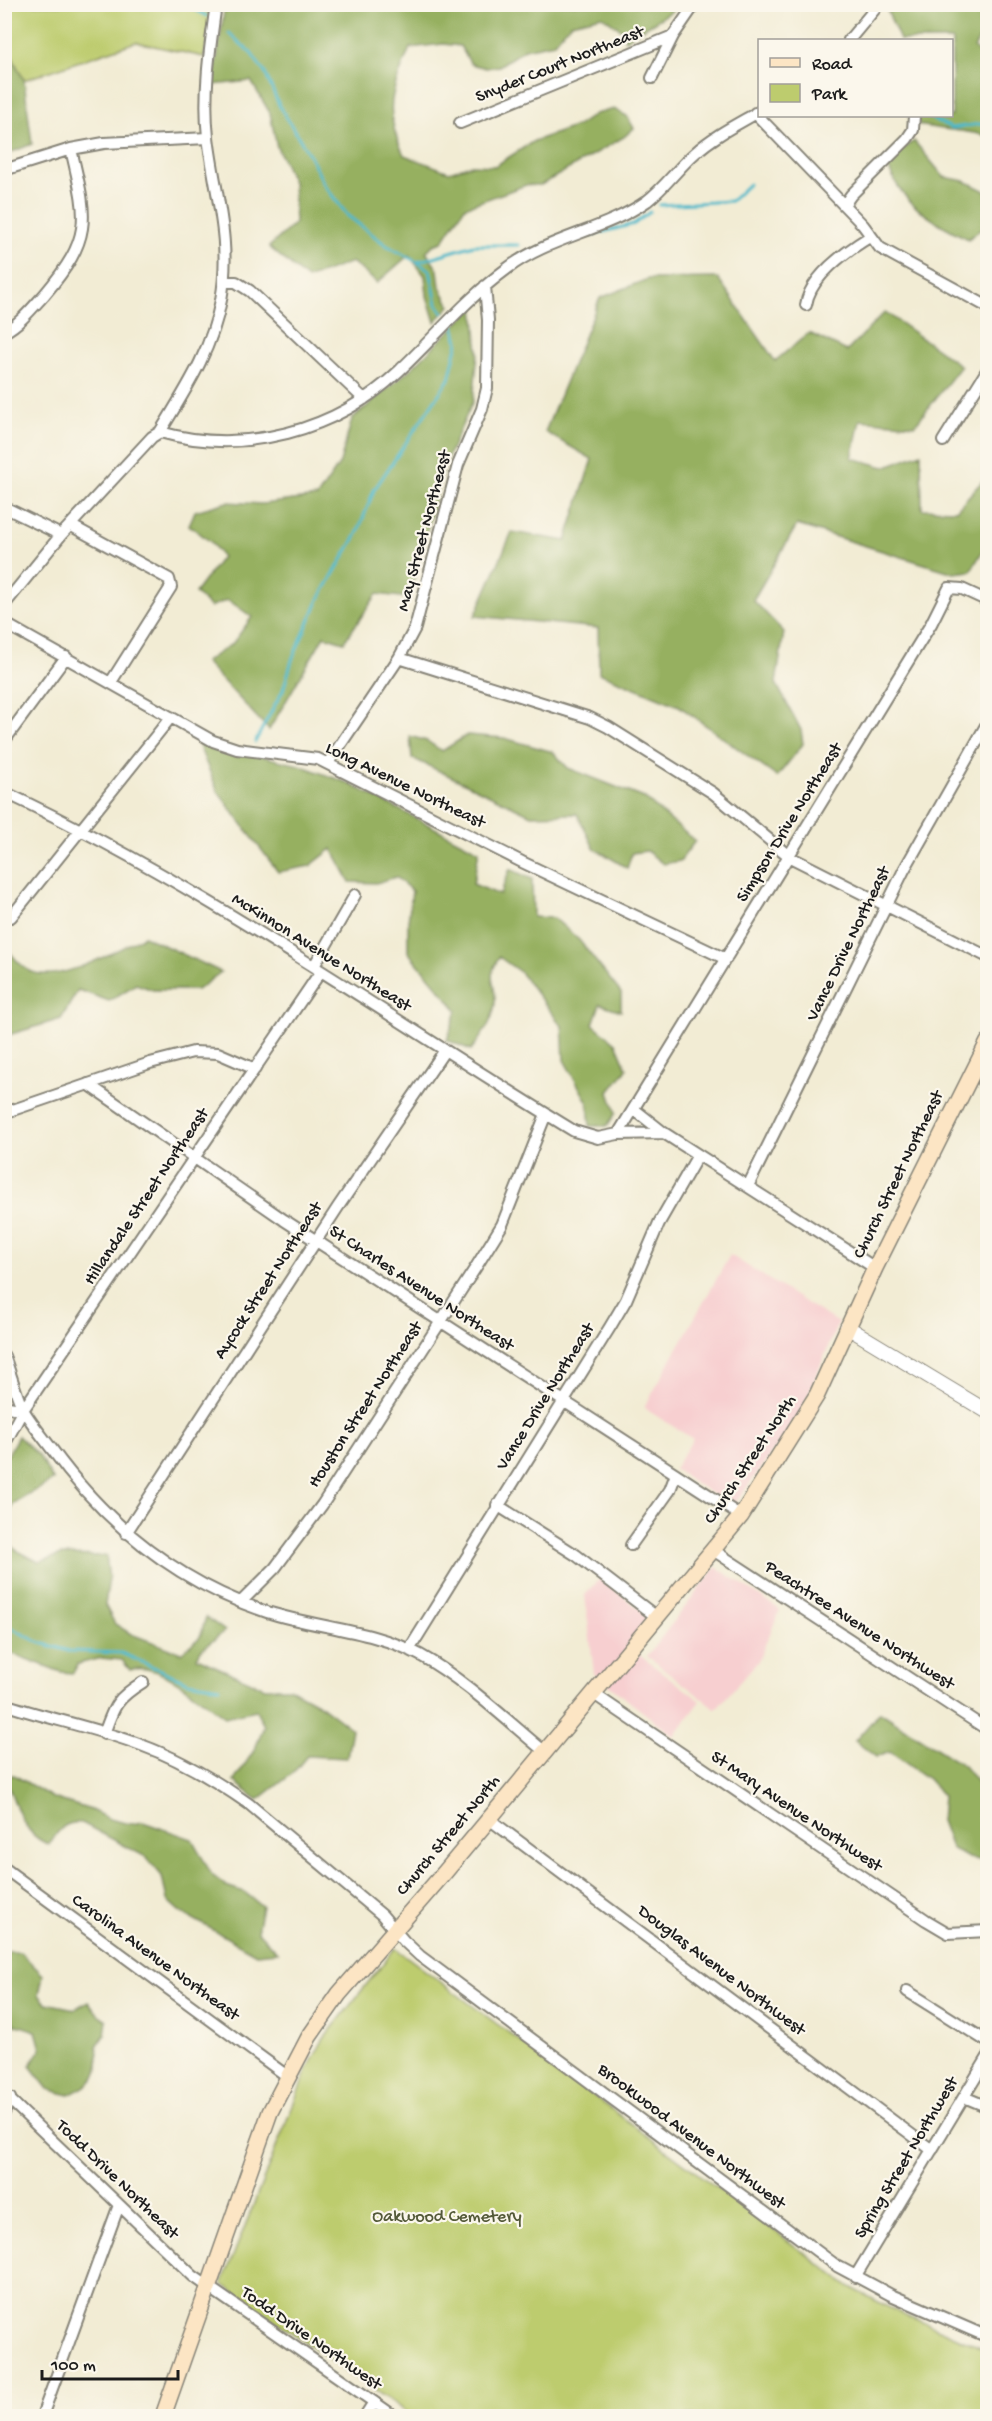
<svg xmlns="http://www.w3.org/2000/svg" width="992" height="2421" font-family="'Gochi Hand',sans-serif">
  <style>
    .built { fill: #f7cfd0 }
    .green { fill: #bdcc6e; stroke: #6c7445; stroke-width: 1.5 }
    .forest { fill: #96b061; stroke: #59663e; stroke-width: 1.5 }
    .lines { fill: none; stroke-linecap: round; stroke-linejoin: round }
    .stream { stroke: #4db9ca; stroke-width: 3 }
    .minor-casing { stroke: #878478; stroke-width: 14 }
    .tertiary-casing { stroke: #878478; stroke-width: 16 }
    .secondary-casing { stroke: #878478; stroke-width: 18 }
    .minor { stroke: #fff; stroke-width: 10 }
    .tertiary { stroke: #fff; stroke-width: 14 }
    .secondary { stroke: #fce5c4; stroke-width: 15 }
    .labels { text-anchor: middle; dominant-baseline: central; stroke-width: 4.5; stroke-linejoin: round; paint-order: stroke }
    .street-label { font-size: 18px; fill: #1c1c1c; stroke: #fbf7ec }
    .park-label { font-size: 18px; fill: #545a39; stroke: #fbf7ec }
  </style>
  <rect width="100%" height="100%" fill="#fbf7ec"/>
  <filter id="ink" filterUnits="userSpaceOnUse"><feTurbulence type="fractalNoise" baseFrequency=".0167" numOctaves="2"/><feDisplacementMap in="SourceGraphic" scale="12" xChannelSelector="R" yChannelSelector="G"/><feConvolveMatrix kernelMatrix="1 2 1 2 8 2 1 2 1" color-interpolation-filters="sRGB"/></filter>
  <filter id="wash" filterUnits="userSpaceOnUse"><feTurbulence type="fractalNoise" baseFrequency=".008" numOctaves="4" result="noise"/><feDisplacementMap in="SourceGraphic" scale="24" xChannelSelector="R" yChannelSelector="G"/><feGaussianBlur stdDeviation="1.35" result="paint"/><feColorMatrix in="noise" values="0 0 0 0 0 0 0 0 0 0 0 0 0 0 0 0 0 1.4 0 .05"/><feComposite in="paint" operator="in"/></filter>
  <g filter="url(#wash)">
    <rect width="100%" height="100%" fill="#f2ecd4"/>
    <path class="built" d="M 730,1255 L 838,1323 L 799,1417 L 732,1507 L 674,1469 L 693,1439 L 644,1408 Z
      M 716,1567 L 780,1610 L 758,1661 L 716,1709 L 647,1656 Z
      M 600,1579 L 650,1617 L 627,1646 L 701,1701 L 674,1736 L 594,1674 L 585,1595 Z"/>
    <path class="green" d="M 5,5 L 214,5 L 204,57 L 136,42 L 24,80 L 5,42 Z
      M 395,1948 L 850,2287 L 892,2309 L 987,2350 L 987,2416 L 412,2416 L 222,2284 L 306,2072 L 323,2040 Z"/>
    <path class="forest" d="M 225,5 L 225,4 L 674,5 L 672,11 L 625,40 L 622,30 L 602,16 L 571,23 L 554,43 L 525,49 L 499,66 L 486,68 L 471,64 L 460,46 L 443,44 L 410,48 C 392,91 382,110 404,155 L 449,172 L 471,165 L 495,166 L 534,141 L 577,126 L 595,114 L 614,109 L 627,116 L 634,128 L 624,137 L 541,185 L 526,185 L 465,207 L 442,242 L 433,245 L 426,252 L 438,270 L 440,287 L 450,306 L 435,322 L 427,296 L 425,276 L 409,255 L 377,283 L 352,262 L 307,279 L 269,247 L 295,223 L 293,182 L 277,147 L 270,113 L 251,81 L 213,85 Z
      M 891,5 L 987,5 L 987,33 L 983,32 L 974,48 L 987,62 L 987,136 C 965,129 943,131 919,125 L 916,116 L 952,116 L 952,40 L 900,40 L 887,10 Z
      M 4,43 L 24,80 L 32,144 L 5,155 Z
      M 914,141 L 944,177 L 965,181 L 987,192 L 988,224 L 968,239 C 932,221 902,205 888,166 L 900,151 Z
      M 718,278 L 775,361 L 809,333 L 847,351 L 885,312 L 961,366 L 915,425 L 860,420 L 852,458 L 884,467 L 921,453 L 922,509 L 956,510 L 987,476 L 987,543 L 971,571 L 954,573 L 797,525 L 753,600 L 784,632 L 776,683 L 801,730 L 803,744 L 777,777 L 679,706 L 599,673 L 598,628 L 475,616 L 512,532 L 566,541 L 592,459 L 545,432 L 600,298 L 648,279 Z
      M 474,307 L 478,352 L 473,401 L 446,461 L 409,598 L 377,594 L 344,642 L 324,636 L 269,730 L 205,662 L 233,643 L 252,617 L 228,600 L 210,607 L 195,593 L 222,557 L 212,543 L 189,525 L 195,511 L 227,502 L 262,504 L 317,497 L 340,463 L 352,419 L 414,366 Z
      M 467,735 L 504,738 L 553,752 L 568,768 L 644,798 L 695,841 L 680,861 L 663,864 L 647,851 L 632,853 L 627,868 L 594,848 L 577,814 L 531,815 L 412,758 L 410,736 L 427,741 L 442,751 Z
      M 197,741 L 299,765 L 348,783 L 479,851 L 473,884 L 500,895 L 510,869 L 532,879 L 533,917 L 554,918 L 579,940 L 621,993 L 621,1011 L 600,1004 L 593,1024 L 616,1043 L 627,1069 L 609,1092 L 616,1113 L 607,1126 L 590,1126 L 588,1103 L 564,1060 L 562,1026 L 520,972 L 499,957 C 487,980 494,975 495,998 C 496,1018 482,1036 471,1050 L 447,1040 L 457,1010 L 408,952 L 408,921 L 412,891 L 396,877 L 376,883 L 350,882 L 332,849 L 310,866 L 278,872 L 218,792 Z
      M 144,936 L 221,972 L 197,990 L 153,990 L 136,984 L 109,1001 L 78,990 L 61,1019 L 5,1036 L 5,981 L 9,969 L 5,964 L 5,947 C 12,954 19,965 28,970 C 56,987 119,949 144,936 Z
      M 18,1436 L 39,1456 L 53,1480 L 13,1504 L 5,1529 L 5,1460 Z
      M 4,1536 L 16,1550 L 39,1562 L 61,1555 L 106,1556 L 109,1579 L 105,1605 L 115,1624 L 131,1634 L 181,1653 L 200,1637 L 206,1617 L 225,1631 L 201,1650 L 197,1658 L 265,1688 L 290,1688 L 319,1704 L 352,1729 L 347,1758 L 307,1756 L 293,1773 L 258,1800 L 234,1781 L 255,1749 L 264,1726 L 256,1710 L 225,1717 C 203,1702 159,1660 130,1670 L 122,1660 L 101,1658 L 78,1664 L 73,1673 L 61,1672 L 5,1651 Z
      M 880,1712 L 964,1766 L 977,1782 L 987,1799 L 987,1861 L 968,1858 L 951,1848 L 941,1821 L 943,1796 L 928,1779 L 890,1752 L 876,1757 L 855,1741 Z
      M 14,1775 L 53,1798 L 91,1810 L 109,1819 L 130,1824 L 143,1822 L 192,1839 L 212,1875 L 226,1886 L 244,1892 L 262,1906 L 257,1931 L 277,1952 L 256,1954 L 179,1911 L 167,1900 L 162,1876 L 146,1857 L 82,1823 C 64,1821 59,1830 49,1844 C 22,1836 14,1800 5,1776 Z
      M 5,1952 L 20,1952 L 43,1975 L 39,1995 L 46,2003 L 75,2009 L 88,2001 L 98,2014 L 107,2020 L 105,2034 L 97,2046 C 101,2078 96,2081 69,2095 L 48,2089 L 30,2066 L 41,2049 L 36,2031 L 14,2024 L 5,2000 Z"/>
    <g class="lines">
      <path class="stream" d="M 184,4 L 207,16
        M 229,33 L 251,53 L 265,73 L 280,107 L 310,156 L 325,186 L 348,216 L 386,245 L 417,262 L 474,245 L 519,245
        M 926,116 L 952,128 L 988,123
        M 659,205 L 731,201 L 749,184
        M 592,235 L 634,224 L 650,212
        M 417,262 L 430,270 L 437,304 L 443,313
        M 255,742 L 283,690 L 293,657 L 319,599 L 357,534 L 374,490 L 449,379 L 458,342 L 454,325
        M 4,1624 L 38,1642 L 69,1651 L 121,1653 L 188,1682 L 220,1687"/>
    </g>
  </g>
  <g filter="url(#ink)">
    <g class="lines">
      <g class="minor-casing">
        <path id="minor" d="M 849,40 L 879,4
          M 652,78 L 673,36 L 695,4
          M 755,113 L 863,225 L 880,248 L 988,307
          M 460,123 L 673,36
          M 71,149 L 104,143 L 208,138
          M 4,170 L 71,149 C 87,218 94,236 45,294 C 33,307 21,323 4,332
          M 844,205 L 851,195 L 907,139 L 913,130 L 914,116
          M 224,282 L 236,282 L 250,291 L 364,399
          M 806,305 C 810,276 848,250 871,236
          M 160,432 C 244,456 336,431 399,371 C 436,336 467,298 508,268 C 549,237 604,231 647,201 C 665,187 678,168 695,153 C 715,135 738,124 760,111
          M 943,441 L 988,369
          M 4,507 L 61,535
          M 70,525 L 169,579 L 171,587 L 111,682
          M 4,605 L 61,535 L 152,437 L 160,432 C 186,389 212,350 221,300 C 232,240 215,195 208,137 C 203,94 210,47 216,4
          M 4,623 L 213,741 L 237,749 L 318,759 L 522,862 L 726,959
          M 399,658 L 590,718 L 608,727 L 713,793 L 790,857 L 988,957
          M 4,741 L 66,657
          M 328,763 L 399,658 L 415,628 L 458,465 L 482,409 L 487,388 L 488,320 L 485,286
          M 4,792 C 205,886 385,1016 574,1131 L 598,1138 L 618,1134 L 931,624 L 949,588 L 962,589 L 988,601
          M 11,917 L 171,717
          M 314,966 L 355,895
          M 88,1084 L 284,1220 L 741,1516
          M 635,1110 L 664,1133 L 875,1268
          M 4,1113 L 150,1063 L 193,1052 L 218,1053 L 255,1069
          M 618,1134 L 664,1133
          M 748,1186 L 904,870 L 988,722
          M 4,1356 C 10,1371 17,1399 24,1411 C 32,1424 42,1436 51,1448 C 106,1524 177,1582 267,1612 C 317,1628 374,1630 420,1655 C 465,1680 505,1719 545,1752
          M 4,1406 L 23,1410
          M 4,1445 L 23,1410 L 321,971
          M 497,1505 L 576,1555 L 658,1618
          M 126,1533 L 338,1207 L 445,1050
          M 631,1545 L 670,1490 L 676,1474
          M 713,1550 L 988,1730
          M 241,1602 L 275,1568 L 322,1505 L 476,1267 L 502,1225 L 546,1114
          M 409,1650 L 610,1327 L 626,1300 L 659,1223 L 698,1155
          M 594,1694 L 926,1920 L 948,1933 L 988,1931
          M 4,1704 C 49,1719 97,1728 141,1745 C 180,1759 215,1780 249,1804 L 382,1915 L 404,1941 L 420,1956 L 837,2266 L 891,2295 L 988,2337
          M 104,1734 C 114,1705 117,1698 143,1682
          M 489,1819 L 932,2150
          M 4,1868 L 287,2076
          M 907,1991 L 988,2042
          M 4,2094 L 193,2276 L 394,2416
          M 964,2097 L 988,2107
          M 4,2113 L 10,2098
          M 855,2277 L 988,2057
          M 42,2416 L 119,2205
          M 365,2416 L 374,2402"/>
      </g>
      <g class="tertiary-casing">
        <path id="tertiary" d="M 847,1327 L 988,1412"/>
      </g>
      <g class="secondary-casing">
        <path id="secondary" d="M 163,2416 L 270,2112 L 309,2037 L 339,1994 L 445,1872 L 741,1516 L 817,1395 L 875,1268 L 988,1042"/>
      </g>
      <use href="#minor" class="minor"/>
      <use href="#tertiary" class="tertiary"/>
      <use href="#secondary" class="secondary"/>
    </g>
  </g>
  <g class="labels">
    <g class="street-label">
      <text transform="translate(560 65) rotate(-22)">Snyder Court Northeast</text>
      <text transform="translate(425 531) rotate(-75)">May Street Northeast</text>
      <text transform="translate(405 786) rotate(26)">Long Avenue Northeast</text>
      <text transform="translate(790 823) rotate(-58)">Simpson Drive Northeast</text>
      <text transform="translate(849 944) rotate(-64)">Vance Drive Northeast</text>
      <text transform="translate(321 953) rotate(32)">McKinnon Avenue Northeast</text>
      <text transform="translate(899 1175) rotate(-64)">Church Street Northeast</text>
      <text transform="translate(147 1197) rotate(-56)">Hillandale Street Northeast</text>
      <text transform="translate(269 1281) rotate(-57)">Aycock Street Northeast</text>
      <text transform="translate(421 1289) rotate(33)">St Charles Avenue Northeast</text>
      <text transform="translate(546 1397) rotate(-58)">Vance Drive Northeast</text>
      <text transform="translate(366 1405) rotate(-57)">Houston Street Northeast</text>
      <text transform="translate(751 1460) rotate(-56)">Church Street North</text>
      <text transform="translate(859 1626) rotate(33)">Peachtree Avenue Northwest</text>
      <text transform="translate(796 1812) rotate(34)">St Mary Avenue Northwest</text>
      <text transform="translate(449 1836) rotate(-50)">Church Street North</text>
      <text transform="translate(155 1958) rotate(36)">Carolina Avenue Northeast</text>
      <text transform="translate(721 1971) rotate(37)">Douglas Avenue Northwest</text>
      <text transform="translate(691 2137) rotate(37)">Brookwood Avenue Northwest</text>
      <text transform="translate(907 2158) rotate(-59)">Spring Street Northwest</text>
      <text transform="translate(117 2180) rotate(44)">Todd Drive Northeast</text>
      <text transform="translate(311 2339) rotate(35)">Todd Drive Northwest</text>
    </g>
    <g class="park-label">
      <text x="447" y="2217">Oakwood Cemetery</text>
    </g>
  </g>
  <rect width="992" height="2421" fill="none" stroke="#fbf7ec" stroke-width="24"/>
  <rect x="758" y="39" width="195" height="78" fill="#fbf7ec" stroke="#a29f99" stroke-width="1.5"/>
  <rect x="770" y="58" width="30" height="9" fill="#fce5c4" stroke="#a29f99" stroke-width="1.5"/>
  <text x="812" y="69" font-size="18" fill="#1c1c1c">Road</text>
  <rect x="770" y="84" width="30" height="18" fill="#bdcc6e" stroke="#a29f99" stroke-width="1.5"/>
  <text x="812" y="99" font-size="18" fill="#1c1c1c">Park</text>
  <path d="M42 2370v9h136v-9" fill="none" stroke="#1c1c1c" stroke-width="3"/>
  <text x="51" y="2370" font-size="18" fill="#1c1c1c" stroke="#fbf7ec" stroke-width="4.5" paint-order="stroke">100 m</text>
</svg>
